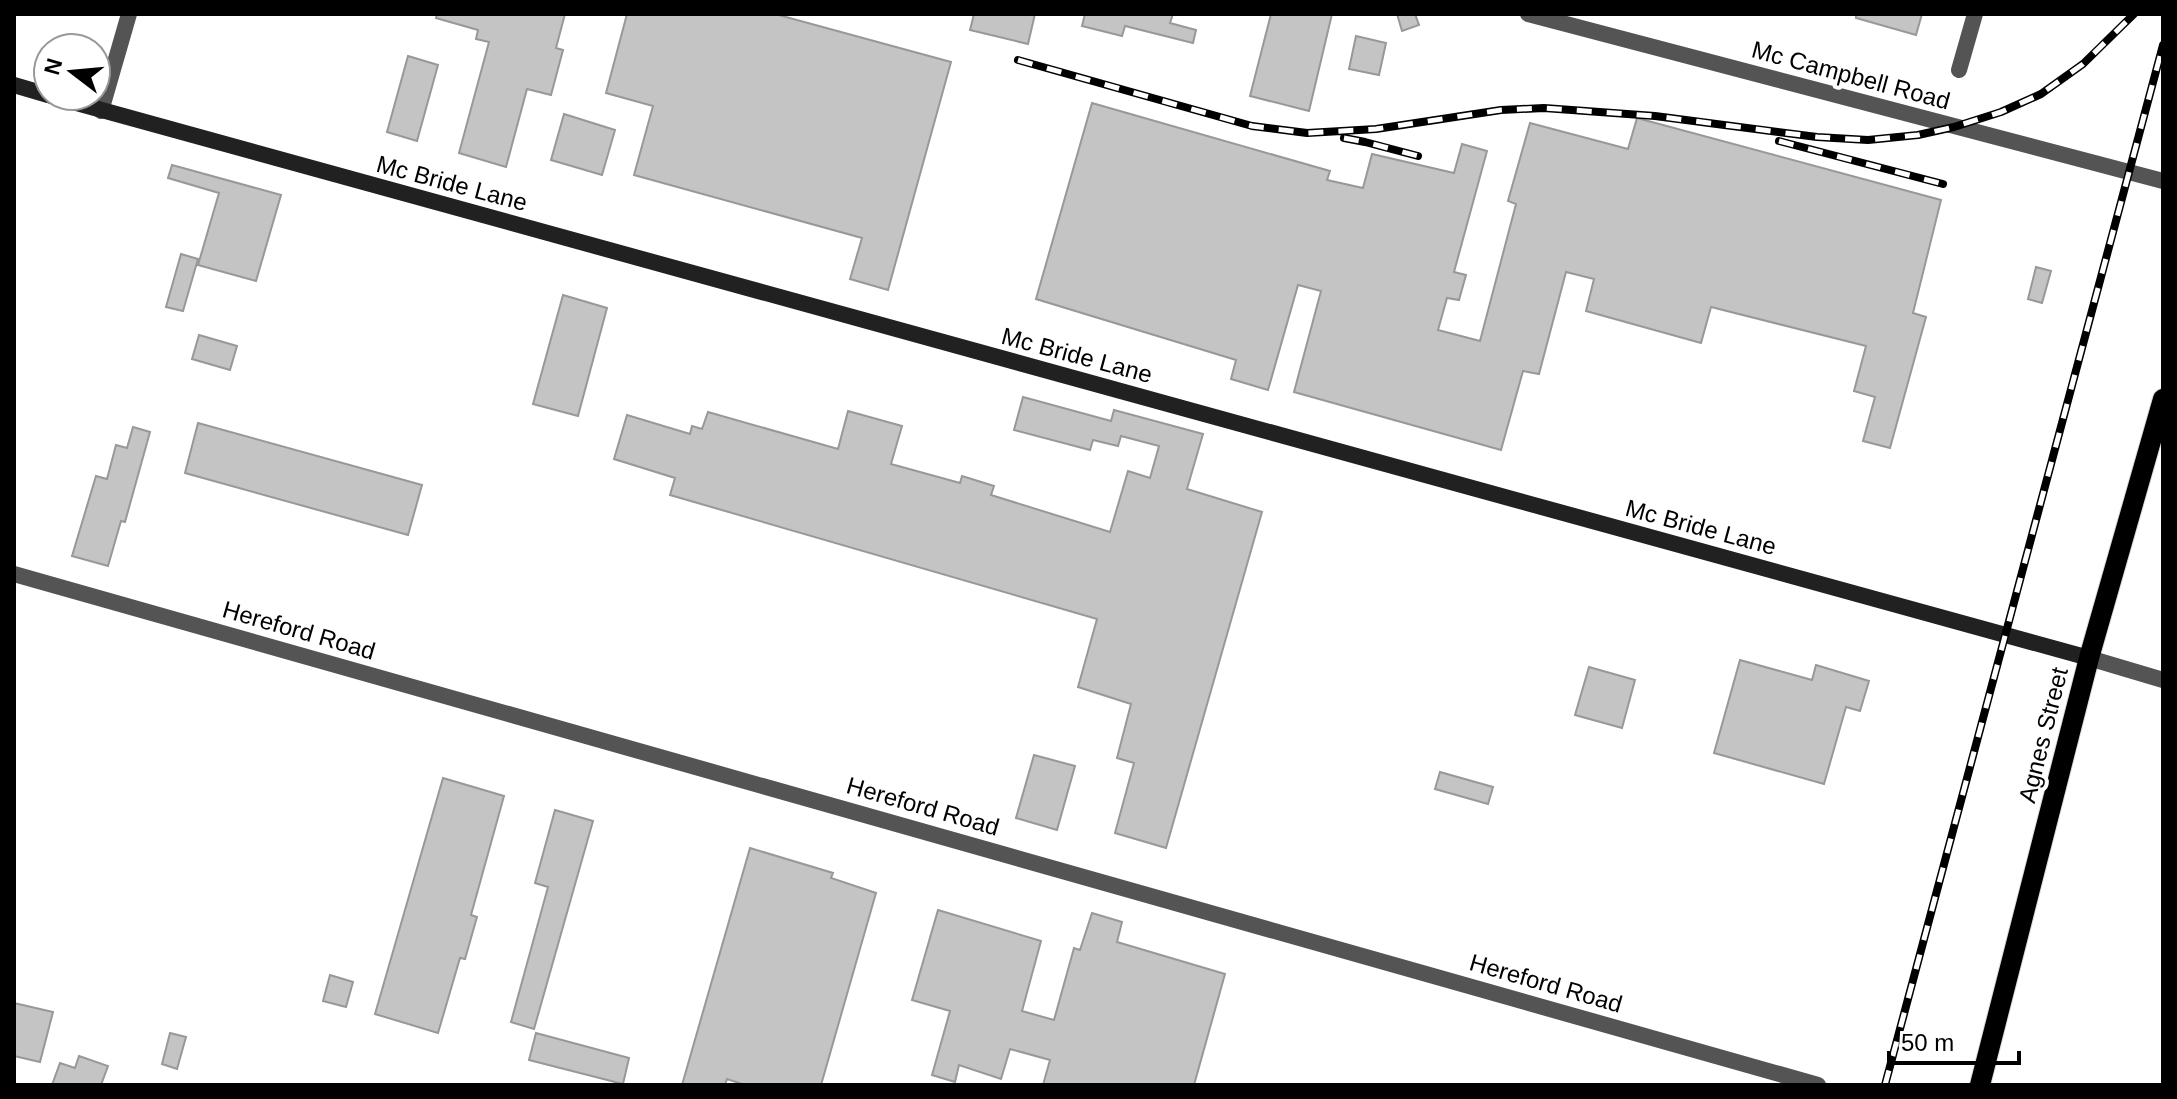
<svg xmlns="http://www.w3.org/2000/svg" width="2177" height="1099" font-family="Helvetica,sans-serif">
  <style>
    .building { fill: #c4c4c4; stroke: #989898; stroke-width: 2 }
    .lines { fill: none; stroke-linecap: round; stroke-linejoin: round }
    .primary-casing { stroke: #dbdbdb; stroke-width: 22 }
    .street { stroke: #545454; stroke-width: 16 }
    .secondary { stroke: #212121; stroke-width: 16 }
    .primary { stroke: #000; stroke-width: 20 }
    .rail-casing { stroke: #000; stroke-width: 8 }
    .rail { stroke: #fff; stroke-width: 5; stroke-dasharray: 15; stroke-linecap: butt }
    .labels { text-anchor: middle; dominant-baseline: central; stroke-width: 8; stroke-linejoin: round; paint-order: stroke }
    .street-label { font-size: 24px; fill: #000; stroke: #fff }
  </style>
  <rect width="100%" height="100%" fill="#fff"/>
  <path class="building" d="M 437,14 L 565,14 L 556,48 L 563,50 L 551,95 L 527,89 L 506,167 L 459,153 L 489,42 L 476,39 L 478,30 L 436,18 Z
    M 627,14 L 775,14 L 951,62 L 888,290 L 850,279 L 862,238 L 634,175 L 653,106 L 606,93 Z
    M 974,14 L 1035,14 L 1028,44 L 970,30 Z
    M 1085,14 L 1173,14 L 1170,23 L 1196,30 L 1193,43 L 1125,26 L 1122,36 L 1082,26 Z
    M 1271,14 L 1332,14 L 1309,111 L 1250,96 Z
    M 1397,14 L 1415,14 L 1419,25 L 1402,31 Z
    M 1856,14 L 1922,14 L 1916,35 L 1856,18 Z
    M 1356,36 L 1386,43 L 1379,75 L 1349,69 Z
    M 408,56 L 438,65 L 417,141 L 387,132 Z
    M 1092,103 L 1330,171 L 1327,180 L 1363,188 L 1372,154 L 1454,173 L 1462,144 L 1487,151 L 1454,272 L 1466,275 L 1459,300 L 1447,298 L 1438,330 L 1480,341 L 1516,204 L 1508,201 L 1530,123 L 1628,149 L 1637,118 L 1941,200 L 1913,313 L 1926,317 L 1890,448 L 1863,441 L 1875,397 L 1854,391 L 1866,346 L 1711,307 L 1701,343 L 1586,311 L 1594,279 L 1566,272 L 1539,374 L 1523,371 L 1501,450 L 1294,392 L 1321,291 L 1298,285 L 1268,390 L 1231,379 L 1236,360 L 1036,299 Z
    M 564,114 L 615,130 L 602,175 L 551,160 Z
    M 172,165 L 281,195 L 256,281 L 198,265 L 219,193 L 168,178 Z
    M 181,254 L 198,259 L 183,311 L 166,307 Z
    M 2036,267 L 2051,271 L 2042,303 L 2028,299 Z
    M 563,295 L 607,308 L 578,416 L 533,404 Z
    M 199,335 L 237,346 L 230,370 L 192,359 Z
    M 1023,397 L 1111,421 L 1114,410 L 1203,434 L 1187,489 L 1262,512 L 1166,848 L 1115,833 L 1134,763 L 1117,758 L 1131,704 L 1078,687 L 1097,619 L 670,495 L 675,478 L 614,459 L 627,415 L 690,434 L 692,426 L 702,429 L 708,412 L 838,449 L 848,411 L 902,426 L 891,464 L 960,483 L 962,476 L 994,486 L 991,495 L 1110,532 L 1128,471 L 1150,478 L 1159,446 L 1121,436 L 1118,446 L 1093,440 L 1090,450 L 1014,430 Z
    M 198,423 L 422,485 L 408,535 L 185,473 Z
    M 133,427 L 150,432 L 125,522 L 121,521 L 108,566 L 72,556 L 96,476 L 107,479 L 116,445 L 127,448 Z
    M 1740,660 L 1812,680 L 1816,665 L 1869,681 L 1860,711 L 1846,707 L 1824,784 L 1714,753 Z
    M 1589,667 L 1635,680 L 1622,728 L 1575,715 Z
    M 1034,755 L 1075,766 L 1057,830 L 1016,818 Z
    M 1440,772 L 1493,787 L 1488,804 L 1435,789 Z
    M 443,778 L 504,796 L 471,915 L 477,917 L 465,959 L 460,958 L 438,1033 L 375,1014 Z
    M 555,810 L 593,821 L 534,1029 L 511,1022 L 548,887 L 535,883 Z
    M 750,848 L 833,873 L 831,878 L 876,893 L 821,1085 L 745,1085 L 727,1079 L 725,1085 L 682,1085 Z
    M 938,910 L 1041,941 L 1022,1011 L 1054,1020 L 1074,948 L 1080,950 L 1092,913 L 1122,922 L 1117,942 L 1225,974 L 1194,1085 L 1043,1085 L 1050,1060 L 1010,1049 L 1001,1079 L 959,1065 L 955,1082 L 932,1075 L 950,1011 L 912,1000 Z
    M 330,975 L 353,982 L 346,1007 L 323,1001 Z
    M 14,1003 L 53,1012 L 40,1062 L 14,1056 Z
    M 170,1033 L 186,1037 L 177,1069 L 162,1064 Z
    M 536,1033 L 629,1058 L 623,1084 L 529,1060 Z
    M 79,1056 L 108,1066 L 101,1085 L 52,1085 L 60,1063 L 75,1068 Z"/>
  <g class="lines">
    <g class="primary-casing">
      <path id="primary" d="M 1980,1085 L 2089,658 L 2163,399"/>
    </g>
    <path class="street" d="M 1528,14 L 2163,181
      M 1959,70 L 1975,14
      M 101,111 L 129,14
      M 14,574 L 1818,1085
      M 2089,658 L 2163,680"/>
    <path class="secondary" d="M 14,85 L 48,95
      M 51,96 L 2089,658"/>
    <use href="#primary" class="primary"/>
    <g class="rail-casing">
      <path id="rail" d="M 1018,60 L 1252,126 L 1307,133 L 1376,129 L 1501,110 L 1544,108 L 1655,116 L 1817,137 L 1868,140 L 1918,135 L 1954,127 L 2001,112 L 2041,94 L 2083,64 L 2134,14
        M 1344,138 L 1365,142 L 1418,156
        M 1779,141 L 1943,184
        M 1885,1085 L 2163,45"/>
    </g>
    <use href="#rail" class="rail"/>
  </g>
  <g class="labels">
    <g class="street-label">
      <text transform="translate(1851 75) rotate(15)">Mc Campbell Road</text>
      <text transform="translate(452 183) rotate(15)">Mc Bride Lane</text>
      <text transform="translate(1077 355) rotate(15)">Mc Bride Lane</text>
      <text transform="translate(1701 527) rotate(15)">Mc Bride Lane</text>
      <text transform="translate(299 630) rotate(16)">Hereford Road</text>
      <text transform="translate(2043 735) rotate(-76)">Agnes Street</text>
      <text transform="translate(923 806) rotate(16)">Hereford Road</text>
      <text transform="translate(1546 983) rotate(16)">Hereford Road</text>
    </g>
  </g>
  <rect width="2177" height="1099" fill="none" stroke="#000000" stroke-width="32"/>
  <g transform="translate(72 72) rotate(286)"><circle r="38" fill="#ffffff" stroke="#999999" stroke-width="2"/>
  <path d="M0-6L14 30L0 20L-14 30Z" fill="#000000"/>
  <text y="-12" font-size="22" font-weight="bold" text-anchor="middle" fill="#000000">N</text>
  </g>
  <path d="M1889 1051v12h130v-12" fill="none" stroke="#000000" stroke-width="4"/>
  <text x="1901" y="1051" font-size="24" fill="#000000" stroke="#ffffff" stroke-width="6" paint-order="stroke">50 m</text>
</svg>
